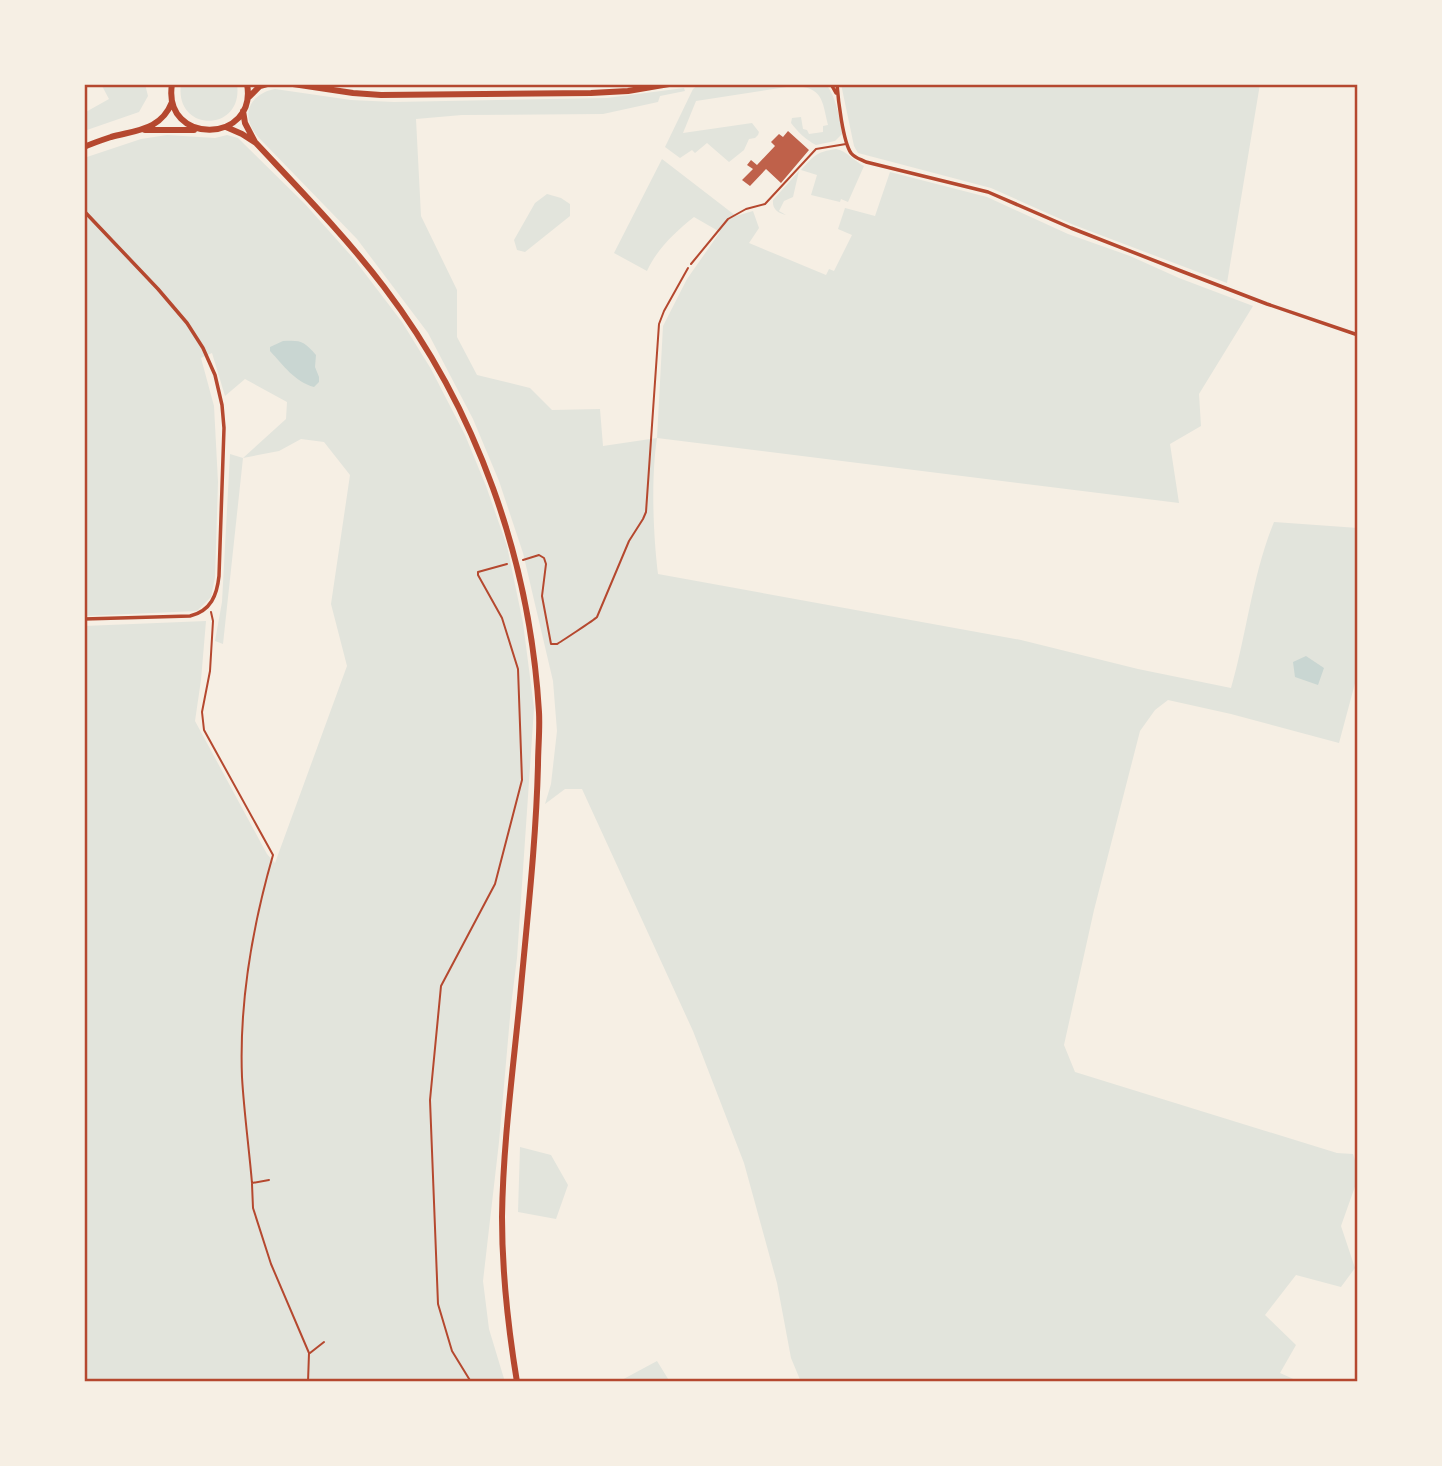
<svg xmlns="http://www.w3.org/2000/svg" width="1442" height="1466" font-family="'Varela Round',sans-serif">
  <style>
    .green { fill: #e2e4dc }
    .water { fill: #c9d6d2 }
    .building { fill: #bf614a }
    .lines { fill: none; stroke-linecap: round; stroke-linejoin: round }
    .path { stroke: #b5482f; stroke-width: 2 }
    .service { stroke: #b5482f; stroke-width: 2 }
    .minor { stroke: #b5482f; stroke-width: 3.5 }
    .trunk { stroke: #b5482f; stroke-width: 6 }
    .neatline { fill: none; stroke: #b5482f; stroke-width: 2.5 }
  </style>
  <rect width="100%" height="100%" fill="#f6efe4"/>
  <path class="green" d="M 101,84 L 145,84 L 148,96 L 139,112 L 84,131 L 84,113 L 109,99 Z
    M 181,84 L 237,84 C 244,133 174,133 181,84 Z
    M 707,84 L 826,84 C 836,97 840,118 842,134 L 835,141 L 816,145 C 806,140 797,131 791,123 L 792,118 L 801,117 L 803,129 L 807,130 L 809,134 L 823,132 L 823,126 L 828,125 C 822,100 823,87 793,86 L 696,101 L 683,133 L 752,123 L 759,132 L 758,135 L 755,138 L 749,139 L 744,150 L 729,162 L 707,143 L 695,153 L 692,150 L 680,158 L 665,147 L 693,89 L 697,86 Z
    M 841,84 L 1260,84 L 1227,283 L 1074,225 L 991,188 L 858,153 L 854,146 Z
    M 684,88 L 685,91 L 660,96 L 658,102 L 603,114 L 462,115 L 416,119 L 421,216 L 457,290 L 457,337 L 477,375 L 530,388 L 552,410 L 600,409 L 603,446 L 657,438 L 663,326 L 687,279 L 720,232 L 694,217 C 675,232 657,249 647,271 L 614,253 L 662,159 L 736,216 L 753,211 L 759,228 L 749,243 L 826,275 L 829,269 L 834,271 L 852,235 L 838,229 L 845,208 L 875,216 L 890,172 L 987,197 L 1068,234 L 1130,256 L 1179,278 L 1253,306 L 1199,394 L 1201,426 L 1170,444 L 1179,503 L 657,438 C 651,478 653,533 658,574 L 1021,640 L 1138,669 L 1231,688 C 1247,633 1252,576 1274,522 L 1358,528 L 1358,672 L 1339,743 L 1231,714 L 1168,700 L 1155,710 L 1140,731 L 1094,910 L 1064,1045 L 1075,1072 L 1337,1153 L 1353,1154 L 1358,1170 L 1358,1178 L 1341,1226 L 1355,1268 L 1341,1287 L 1296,1275 L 1265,1315 L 1296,1345 L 1280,1373 L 1300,1382 L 801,1382 L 791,1358 L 777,1283 L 744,1163 L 693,1031 L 582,789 L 565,789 L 545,804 L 551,784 L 557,731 L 553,681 L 523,553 L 499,481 L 473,419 L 428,333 L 357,239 L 261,140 C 257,136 253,131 251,126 C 242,107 257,92 275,89 L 351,100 L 394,102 L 607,98 Z
    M 167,135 L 215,138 L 227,135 L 238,138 L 305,204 L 354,259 L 402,322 L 431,369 L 465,435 L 486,486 L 507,546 L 523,623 L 534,708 L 517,958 L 511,1006 L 499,1142 L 483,1281 L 489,1329 L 505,1382 L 84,1382 L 84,626 L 206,621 L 201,680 L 195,721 L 267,854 L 275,863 L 347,666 L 331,604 L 350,475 L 324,442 L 301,439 L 279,451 L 243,458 L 223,644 L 215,641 L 222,602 L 230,454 L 243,458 L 286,419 L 287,402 L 245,379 L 225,396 L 212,353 L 201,358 L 214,406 L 218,482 L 215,577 L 211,597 L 197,611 L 84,616 L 84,158 L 141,139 Z
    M 836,149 C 847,151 854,161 864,166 L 848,202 L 841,199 L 840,202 L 811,195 L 817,175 L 801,170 C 815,155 816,152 836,149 Z
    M 799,171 L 793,197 L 784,201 L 779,211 L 786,215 C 778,213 772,209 773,200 Z
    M 547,194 L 561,198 L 570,204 L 570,216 L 525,252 L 517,250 L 514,240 L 535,203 Z
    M 520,1147 L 551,1155 L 568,1185 L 556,1219 L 518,1212 Z
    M 657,1361 L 670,1382 L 618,1382 Z"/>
  <path class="water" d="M 283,341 C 301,340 304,341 316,355 L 315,367 L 319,377 L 319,382 L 314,387 C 295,382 283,365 270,351 L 270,347 Z
    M 1306,656 L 1324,668 L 1318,685 L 1295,677 L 1293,662 Z"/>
  <path class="building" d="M 788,131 L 809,150 L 781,183 L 766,169 L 750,186 L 742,180 L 753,169 L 747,165 L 751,160 L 757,165 L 775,146 L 771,142 L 779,134 L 783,137 Z"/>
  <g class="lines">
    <path class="path" d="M 523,560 L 539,555 L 544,558 L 546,564 L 542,596 L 551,644 C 553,644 555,644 557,644 C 559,643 594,620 597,617 L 629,541 L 643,519 L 646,512 L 659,324 L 664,311 L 688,268
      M 211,612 L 213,621 L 210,671 L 202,712 L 204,730 L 273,855 C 252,928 239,1001 242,1077 C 244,1112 249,1148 252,1183 L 269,1180
      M 252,1184 L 253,1208 L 271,1264 L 309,1353 L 308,1382
      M 310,1353 L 324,1342
      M 471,1382 L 452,1351 L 438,1304 L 430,1100 L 441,986 L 495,884 L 522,780 L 518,669 L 502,618 L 478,575 L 478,572 L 507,564"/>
    <path class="service" d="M 691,264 L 728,219 L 746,209 L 765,204 L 816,149 L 846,144"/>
    <path class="minor" d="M 831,84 L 836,93
      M 837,84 C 838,99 843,142 851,153 C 855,158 860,159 866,162 L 988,192 L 1071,228 L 1181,271 L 1267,304 L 1358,335
      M 84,211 L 158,289 L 187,323 L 203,348 L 215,375 L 222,405 L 224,428 L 219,576 C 217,595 211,611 190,616 L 84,619"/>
    <path class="trunk" d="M 172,84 C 162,146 258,144 247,84
      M 293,84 L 353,93 L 381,95 L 591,93 L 628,91 L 669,84
      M 248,98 L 260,86 L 267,84
      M 243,111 L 245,123 L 255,142
      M 226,127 L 242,134 L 256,143 C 300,190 345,236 384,287 C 477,409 530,560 539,712 C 540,730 538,748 538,765 C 536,843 527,920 520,998 C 513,1070 503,1144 502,1217 C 502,1272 508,1327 517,1382
      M 145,130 L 194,130
      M 84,147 C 93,143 102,140 111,137 C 137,130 161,130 172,102"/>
  </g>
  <rect width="1442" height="1466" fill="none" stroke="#f6efe4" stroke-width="172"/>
  <rect x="86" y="86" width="1270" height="1294" class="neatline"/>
</svg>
